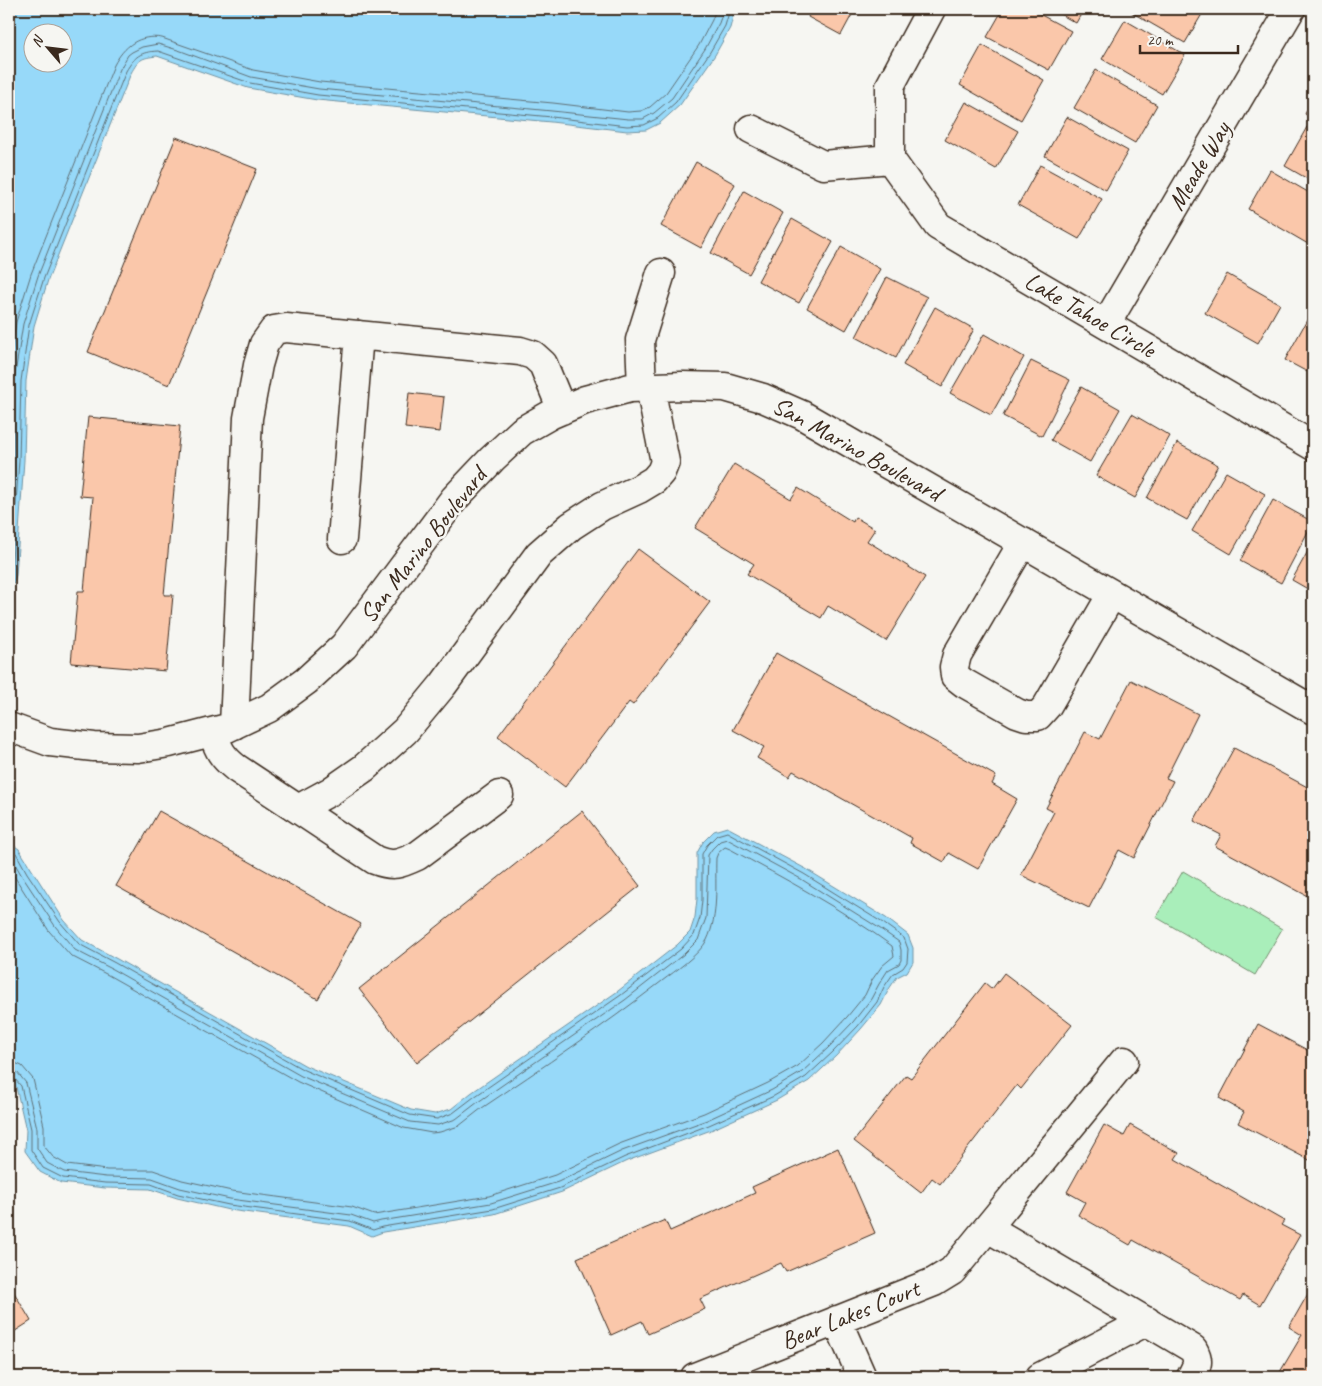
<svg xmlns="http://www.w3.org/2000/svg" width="1322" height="1386" font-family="Caveat,sans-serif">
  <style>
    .green { fill: #a9eeba; stroke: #728c6c }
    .water { fill: #97d9f9; stroke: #7293a1; fill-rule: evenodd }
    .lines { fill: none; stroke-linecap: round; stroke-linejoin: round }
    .shore { stroke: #607076; stroke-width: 1 }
    .building { fill: #fac7aa; stroke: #3b2a1e }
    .minor-casing { stroke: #3b2a1e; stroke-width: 31 }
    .minor { stroke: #f6f6f2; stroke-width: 28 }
    .labels { text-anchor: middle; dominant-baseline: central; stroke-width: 5; stroke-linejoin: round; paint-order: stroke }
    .street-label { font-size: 25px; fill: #3b2a1e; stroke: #f6f6f2 }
  </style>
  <rect width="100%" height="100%" fill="#f6f6f2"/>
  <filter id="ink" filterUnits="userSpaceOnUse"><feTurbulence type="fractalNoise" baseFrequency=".02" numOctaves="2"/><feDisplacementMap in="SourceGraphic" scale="10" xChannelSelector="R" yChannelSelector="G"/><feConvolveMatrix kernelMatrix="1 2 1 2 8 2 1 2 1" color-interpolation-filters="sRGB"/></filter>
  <g filter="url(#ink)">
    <path class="green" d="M 1183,871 L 1282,929 L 1255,975 L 1156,917 Z"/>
    <path class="water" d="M 9,9 L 735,9 L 730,28 L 715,55 L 680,105 L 660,123 L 646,130 L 627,131 L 551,122 L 317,100 L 248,88 L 157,56 C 141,58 139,59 131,73 L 48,280 L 34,326 L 26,381 L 24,460 L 16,575 L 14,582 L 9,586 ZM 32,32 L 62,32 L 62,62 L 32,62 Z
      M 727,827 L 806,869 L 886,918 L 908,935 L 913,948 L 913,962 L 907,972 L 897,977 L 889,989 L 881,1005 L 861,1029 L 836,1056 L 809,1081 L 777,1100 L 711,1130 L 627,1161 L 562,1192 L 494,1214 L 383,1232 L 372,1236 L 349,1226 L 229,1210 L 177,1198 L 150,1189 L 105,1188 L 61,1183 L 40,1172 L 25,1151 L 26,1130 L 16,1087 L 9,1079 L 9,842 L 19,849 L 32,870 L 64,920 L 82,940 L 117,959 L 306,1066 L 411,1110 L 435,1114 L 451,1109 L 471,1093 L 618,991 L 677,945 L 690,932 L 695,917 L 697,899 L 697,853 L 703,842 L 714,831 Z"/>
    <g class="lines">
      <path class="shore" d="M 9,367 L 16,322 L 31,274 L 114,65 C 124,46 139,34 162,38 L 253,70 L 320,82 L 553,103 L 628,112 L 641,111 L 650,107 L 666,93 L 699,45 L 712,20 L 716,9
        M 9,517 L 13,460 L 14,380 L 23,324 L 38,276 L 120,69 L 128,55 L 132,52 L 142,47 L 158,44 L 181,51 L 251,77 L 319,89 L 552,111 L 628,119 L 643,119 L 654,113 L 672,98 L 705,49 L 719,23 L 724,9
        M 9,579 L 11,574 L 19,460 L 21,381 L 29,325 L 44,278 L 126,71 C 135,56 140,52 158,51 L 250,83 L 318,95 L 552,117 L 627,126 L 644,125 L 658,118 L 676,102 L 710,52 L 725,26 L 730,9
        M 9,848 L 16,853 L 27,873 L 60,922 L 79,944 L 115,963 L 304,1070 L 410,1115 L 437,1119 L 453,1113 L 474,1097 L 621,995 L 681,949 L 694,935 L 700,918 L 702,900 L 702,854 L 707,845 L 717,835 L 727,832 L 736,837 L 804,874 L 883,923 L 904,938 L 908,949 L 907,962 L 903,968 L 893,974 L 884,987 L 877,1002 L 858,1026 L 833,1052 L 806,1077 L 774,1096 L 709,1125 L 625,1157 L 560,1188 L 493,1209 L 382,1227 L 373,1230 L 350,1221 L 229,1205 L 178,1194 L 151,1184 L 105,1183 L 63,1178 L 43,1168 L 31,1150 L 31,1129 L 21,1086 L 14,1078 L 9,1076
        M 9,855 L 11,857 L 22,876 L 55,926 L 75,950 L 112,969 L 301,1076 L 410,1122 L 438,1125 L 456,1119 L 478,1102 L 625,1000 L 684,954 L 698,940 L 706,918 L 708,855 L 712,849 L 720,841 L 727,839 L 801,879 L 879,928 L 899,942 L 901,950 L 901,960 L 899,964 L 888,970 L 879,984 L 871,999 L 853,1022 L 828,1048 L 802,1072 L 772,1090 L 707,1120 L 622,1151 L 558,1182 L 491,1203 L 381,1221 L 373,1223 L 351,1215 L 230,1199 L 180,1188 L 152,1178 L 106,1177 L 64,1172 L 47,1163 L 37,1148 L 37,1128 L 26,1083 L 17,1072 L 9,1070
        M 9,868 L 49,931 L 71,956 L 108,975 L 298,1082 L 404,1128 L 432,1133 L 440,1132 L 459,1126 L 482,1108 C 543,1067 604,1026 662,981 C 675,971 699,955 707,940 C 719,915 715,885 716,858 L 718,853 L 725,847 L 730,849 C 785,879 842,909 892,946 L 894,956 L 882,966 L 872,980 L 865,995 L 847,1017 L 823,1043 L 798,1066 L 768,1083 L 704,1113 L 619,1144 L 555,1175 L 489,1196 L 374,1215 L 352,1207 L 232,1191 L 182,1180 L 153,1170 L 107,1170 L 67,1165 L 53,1157 L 44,1146 L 44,1126 L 33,1079 L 22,1066 L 15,1063 L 9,1062"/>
    </g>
    <path class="building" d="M 812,9 L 855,9 L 841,35 L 808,17 Z
      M 1003,9 L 1030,9 L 1071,31 L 1049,70 L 987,37 Z
      M 1051,9 L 1084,9 L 1076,23 Z
      M 1133,9 L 1205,9 L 1185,43 L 1131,12 Z
      M 1125,20 L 1185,55 L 1162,94 L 1102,59 Z
      M 982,45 L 1044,80 L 1021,120 L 960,85 Z
      M 1096,70 L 1157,105 L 1135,143 L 1074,108 Z
      M 1313,98 L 1313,119 L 1305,114 Z
      M 966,102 L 1018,131 L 996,169 L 945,140 Z
      M 1067,117 L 1128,151 L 1106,190 L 1045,156 Z
      M 1307,127 L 1313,130 L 1313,182 L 1285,166 Z
      M 176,137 L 257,169 L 169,385 L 88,352 Z
      M 696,162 L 735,184 L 701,248 L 661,226 Z
      M 1040,165 L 1102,199 L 1079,239 L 1018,205 Z
      M 1270,170 L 1313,195 L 1313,235 L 1308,244 L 1248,209 Z
      M 744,191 L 783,213 L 749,274 L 711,253 Z
      M 792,219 L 833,242 L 799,303 L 758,281 Z
      M 841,247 L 880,269 L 846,330 L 807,308 Z
      M 1227,274 L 1280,304 L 1258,343 L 1205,313 Z
      M 887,277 L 927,297 L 896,358 L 856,337 Z
      M 935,307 L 974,329 L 942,387 L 903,365 Z
      M 1307,320 L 1313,323 L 1313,375 L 1285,360 Z
      M 984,334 L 1024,357 L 991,415 L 950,393 Z
      M 1031,361 L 1070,380 L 1042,436 L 1003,416 Z
      M 1081,387 L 1120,409 L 1090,462 L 1051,440 Z
      M 409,393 L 444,397 L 440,432 L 405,428 Z
      M 1132,414 L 1170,436 L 1135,498 L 1096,476 Z
      M 88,417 L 180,426 L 164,595 L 173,595 L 166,671 L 71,663 L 78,591 L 84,591 L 93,497 L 80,496 Z
      M 1177,443 L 1218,465 L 1187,520 L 1147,498 Z
      M 734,464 L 791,499 L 798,488 L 853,522 L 855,517 L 875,529 L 867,541 L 925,577 L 886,641 L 828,606 L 821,618 L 747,574 L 754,564 L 695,528 Z
      M 1226,472 L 1265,494 L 1231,554 L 1192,531 Z
      M 1273,500 L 1313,522 L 1281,583 L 1240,561 Z
      M 1313,542 L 1313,592 L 1292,580 Z
      M 638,549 L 710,602 L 633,705 L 629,702 L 565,787 L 498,736 Z
      M 776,653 L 996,776 L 992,784 L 1017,799 L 978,869 L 949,853 L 944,862 L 910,843 L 912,838 L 793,771 L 789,777 L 757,758 L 764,747 L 733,730 Z
      M 1131,680 L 1198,714 L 1166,778 L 1173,781 L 1134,858 L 1119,850 L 1089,908 L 1021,875 L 1054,812 L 1046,808 L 1085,732 L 1100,739 Z
      M 1234,748 L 1313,790 L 1313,899 L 1215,846 L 1221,835 L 1194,821 Z
      M 159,811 L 361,924 L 318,999 L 116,886 Z
      M 582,811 L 640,886 L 417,1063 L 359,989 Z
      M 1004,973 L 1072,1025 L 1021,1089 L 1017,1085 L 940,1184 L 932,1178 L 921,1193 L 854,1141 L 906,1075 L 911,1078 L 985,983 L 992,989 Z
      M 1258,1024 L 1313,1053 L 1313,1162 L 1238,1123 L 1244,1112 L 1219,1098 Z
      M 1104,1125 L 1124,1136 L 1130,1125 L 1179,1153 L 1175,1159 L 1284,1221 L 1281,1225 L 1300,1235 L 1260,1305 L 1243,1295 L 1240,1300 L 1133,1240 L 1130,1245 L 1078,1215 L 1085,1202 L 1067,1192 Z
      M 838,1148 L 875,1233 L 786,1272 L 781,1263 L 700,1299 L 705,1309 L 648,1334 L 642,1321 L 611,1335 L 577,1258 L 665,1220 L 670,1231 L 755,1193 L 752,1187 Z
      M 9,1284 L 31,1321 L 9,1335 Z
      M 1313,1285 L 1313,1377 L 1277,1377 L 1302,1335 L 1289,1327 Z"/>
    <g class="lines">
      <g class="minor-casing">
        <path id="minor" d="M 751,129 L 823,165 L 890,159 L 938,226 L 1313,446
          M 890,159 L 890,86 L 931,9
          M 1106,324 L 1291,9
          M 642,388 L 640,340 L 661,273
          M 342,539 L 359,335
          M 1023,542 L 957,655 L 954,667 L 955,676 L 964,683 L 1017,713 L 1026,716 L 1038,716 L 1047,706 L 1112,594
          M 234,725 L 248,418 L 258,365 L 264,344 L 274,330 L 286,328 L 520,351 L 533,355 L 543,364 L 562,410
          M 9,727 L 50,742 L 94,747 L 138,748 L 169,743 L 227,728 L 269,708 L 306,681 L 344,646 L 454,499 L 492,459 L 522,431 L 550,415 L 585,400 L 630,388 L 682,386 L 725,387 L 763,398 L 802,415 L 1313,710
          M 212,732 C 219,750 221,756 236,768 L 375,860 C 393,867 400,864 417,856 L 499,795
          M 298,809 L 331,791 L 364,768 L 405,731 L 443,685 L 539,554 L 571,526 L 602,506 L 639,489 L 654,480 L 661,472 L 665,462 L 650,387
          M 988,1228 L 1193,1349 C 1200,1361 1197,1366 1191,1377
          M 837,1320 L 862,1377
          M 695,1377 L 934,1282 L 952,1271 L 966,1254 L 1124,1061
          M 1040,1377 L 1147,1321"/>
      </g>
      <use href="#minor" class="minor"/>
    </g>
  </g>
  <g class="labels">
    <g class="street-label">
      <text transform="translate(1199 166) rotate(-59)">Meade Way</text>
      <text transform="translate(1090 315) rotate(30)">Lake Tahoe Circle</text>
      <text transform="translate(857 449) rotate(29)">San Marino Boulevard</text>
      <text transform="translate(423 545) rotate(-52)">San Marino Boulevard</text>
      <text transform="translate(850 1315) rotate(-22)">Bear Lakes Court</text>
    </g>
  </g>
  <rect width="1322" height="1386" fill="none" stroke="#f6f6f2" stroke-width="30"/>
  <rect x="15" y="15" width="1292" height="1356" fill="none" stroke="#3b2a1e" stroke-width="2" filter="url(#ink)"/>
  <g transform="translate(48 48) rotate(298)"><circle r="24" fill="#f6f6f2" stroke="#aba49d"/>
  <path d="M0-4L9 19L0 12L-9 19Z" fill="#3b2a1e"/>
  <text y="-8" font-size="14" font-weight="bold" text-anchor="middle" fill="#3b2a1e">N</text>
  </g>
  <path d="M1140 45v8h98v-8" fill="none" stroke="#3b2a1e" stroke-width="2.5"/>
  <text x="1147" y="45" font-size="15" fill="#3b2a1e" stroke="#f6f6f2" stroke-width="4" paint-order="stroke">20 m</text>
</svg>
